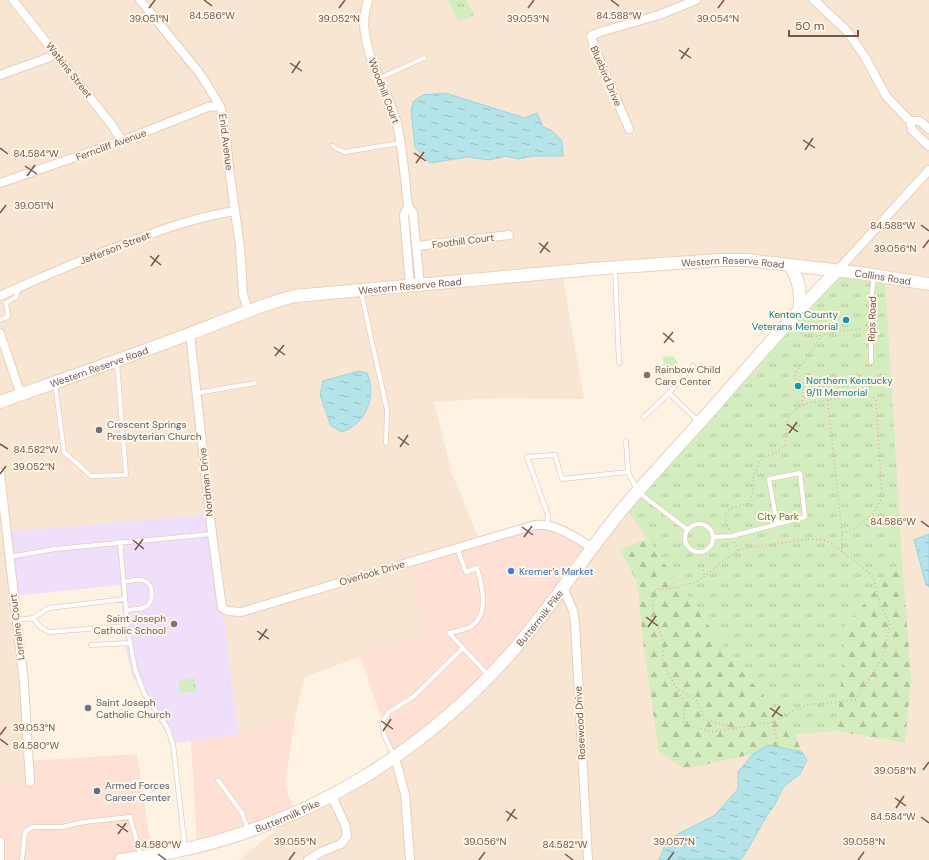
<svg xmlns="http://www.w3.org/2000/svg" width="929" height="860" font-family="'DM Sans',sans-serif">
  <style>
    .residential { fill: #f9e6d2 }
    .commercial { fill: #ffe0d5 }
    .education { fill: #efdffb }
    .forest { fill: url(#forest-firs) }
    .park { fill: url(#park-tufts) }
    .water { fill: url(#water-ripples); stroke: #99d5dd }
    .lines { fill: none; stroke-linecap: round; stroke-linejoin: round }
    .lane-casing { stroke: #e4cebd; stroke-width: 5.5 }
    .street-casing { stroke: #e4cebd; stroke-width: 10 }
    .secondary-casing { stroke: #ebd0bc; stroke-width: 14 }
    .path { stroke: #dcb19a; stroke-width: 1.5; stroke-dasharray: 1 3; stroke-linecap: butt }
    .lane { stroke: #fff; stroke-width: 4 }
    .street { stroke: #fff; stroke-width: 8 }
    .secondary { stroke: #fff; stroke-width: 12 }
    .ticks { fill: none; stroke: #795646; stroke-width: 1.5 }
    .culture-dot { fill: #0f9aa8; stroke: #fff6ea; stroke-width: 1.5 }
    .education-dot { fill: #8d6e63; stroke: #fff6ea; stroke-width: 1.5 }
    .worship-dot { fill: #6b7280; stroke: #fff6ea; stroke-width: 1.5 }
    .shop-dot { fill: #3f7fe0; stroke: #fff6ea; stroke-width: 1.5 }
    .service-dot { fill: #5c6f8a; stroke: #fff6ea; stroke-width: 1.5 }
    .labels { text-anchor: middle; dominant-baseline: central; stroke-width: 4; stroke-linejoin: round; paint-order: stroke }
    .street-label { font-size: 10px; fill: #795646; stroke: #fff6ea }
    .culture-label { font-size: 10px; fill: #0d838f; stroke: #fff6ea; text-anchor: end }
    .education-label { font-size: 10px; fill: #785e54; stroke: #fff6ea; text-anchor: start }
    .worship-label { font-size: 10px; fill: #5b616d; stroke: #fff6ea; text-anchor: start }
    .park-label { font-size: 10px; fill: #4f7a3a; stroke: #fff6ea }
    .shop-label { font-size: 10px; fill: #366cbe; stroke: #fff6ea; text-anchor: start }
    .service-label { font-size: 10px; fill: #4e5e75; stroke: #fff6ea; text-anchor: start }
    .ticks-label { font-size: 10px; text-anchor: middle; fill: #795646; stroke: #fff6ea; stroke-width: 4; stroke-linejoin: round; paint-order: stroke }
  </style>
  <defs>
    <pattern id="forest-firs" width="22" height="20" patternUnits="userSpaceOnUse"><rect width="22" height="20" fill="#d4edbf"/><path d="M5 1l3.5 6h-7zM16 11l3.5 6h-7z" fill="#b1c39d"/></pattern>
    <pattern id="park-tufts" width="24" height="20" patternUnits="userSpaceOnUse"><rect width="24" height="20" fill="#d4edbf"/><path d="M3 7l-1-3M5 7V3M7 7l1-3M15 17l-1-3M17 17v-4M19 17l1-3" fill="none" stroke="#b1c39d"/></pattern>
    <pattern id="water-ripples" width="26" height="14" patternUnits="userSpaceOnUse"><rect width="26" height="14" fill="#b4e4ea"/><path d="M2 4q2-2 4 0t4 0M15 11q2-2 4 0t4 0" fill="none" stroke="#97bcbf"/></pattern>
  </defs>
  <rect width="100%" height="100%" fill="#fef2e2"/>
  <path class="residential" d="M 0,0 L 929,0 L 929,860 L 239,860 L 295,814 L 395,758 L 625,507 L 837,271 L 747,260 L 562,272 L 584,399 L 498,398 L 434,402 L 452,474 L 480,541 L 425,632 L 305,677 L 295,717 L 239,734 L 221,601 L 7,532 L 30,782 L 0,786 Z"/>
  <path class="commercial" d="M 542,525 L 593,548 L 511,653 L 395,758 L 360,656 L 425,632 L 410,562 Z
    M 295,717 L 285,785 L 295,814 L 197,846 L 191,741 L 239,734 Z
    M 137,754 L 152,855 L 121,860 L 0,860 L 0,786 L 30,782 L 29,761 Z"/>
  <path class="education" d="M 210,514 L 239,734 L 170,744 L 167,735 L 132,675 L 126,648 L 120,585 L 14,596 L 6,532 Z"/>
  <path class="forest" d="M 647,539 L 732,658 L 795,734 L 802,752 L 768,745 L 753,754 L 685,769 L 659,752 L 644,649 L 637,582 L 620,549 Z
    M 902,559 L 911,680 L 905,743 L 837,731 L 845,626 Z"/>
  <path class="park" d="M 448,0 L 467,0 L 474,15 L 458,22 Z
    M 837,271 L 885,277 L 902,559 L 845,626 L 837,731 L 795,734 L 732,658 L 625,507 Z
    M 673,356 L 678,362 L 669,372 L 664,372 L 663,357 Z
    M 195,678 L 196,691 L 180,693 L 179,680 Z"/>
  <path class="water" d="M 445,93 L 525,118 L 537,113 L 543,127 L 551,130 L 562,141 L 563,156 L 533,156 L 518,159 L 506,156 L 489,160 L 468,157 L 430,163 L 415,147 L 411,111 L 414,101 L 423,95 Z
    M 359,371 L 367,373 C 375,389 370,412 356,424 C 352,427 347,430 342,432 L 331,426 L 320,395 L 323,381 Z
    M 929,534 L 929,587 L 926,585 L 914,540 Z
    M 768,745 L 802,752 L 807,760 L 800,774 L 783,787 L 774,806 L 768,814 L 743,857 L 740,860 L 659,860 L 667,840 L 715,815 L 738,789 L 738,772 L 753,754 Z"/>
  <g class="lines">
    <g class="lane-casing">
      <path id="lane" d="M 380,78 L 424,58
        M 333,146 L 337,149 L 345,152 L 400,143
        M 615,268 L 619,363
        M 361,292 L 387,410 L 386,443
        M 0,320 L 8,317 L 6,303 L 16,297 L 18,288
        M 871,362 L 871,301 L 874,276
        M 55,383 L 64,452 L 91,476 L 126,475 L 117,363
        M 197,393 L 255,383
        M 669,393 L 693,366
        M 644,417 L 669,393 L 699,422
        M 626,441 L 628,472 L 638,492 L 688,530
        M685 538a14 14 0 1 1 28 0a14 14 0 1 1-28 0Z
        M 547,525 L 548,515 L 527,457 L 555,455 L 562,479 L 628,472
        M 714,537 L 732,536 L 805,517 L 800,473 L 769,479 L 777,524
        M 120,542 L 128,631 L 135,669 L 144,693 L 167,727 L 173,744 L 185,848
        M 457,548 L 466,572 L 477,568 C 482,585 489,613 473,625 C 468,630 456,631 449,633 L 488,675
        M 9,557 L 55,549 L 212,534
        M 123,582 C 130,581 139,578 145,581 C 154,585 154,603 145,607 C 140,610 131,609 126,610
        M 33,618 L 40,627 L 49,632 L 127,626
        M 17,620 L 33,618 L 49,608 L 125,599
        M 91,645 L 130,643
        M 394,756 L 384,735 L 382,722 L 389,712 L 413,697 L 463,648
        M 218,780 L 242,813 L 248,829
        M 0,839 L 2,841 L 2,860
        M 22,860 L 25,832 L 32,827 L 62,827 L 84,822 L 130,817 L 141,857"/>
    </g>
    <g class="street-casing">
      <path id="street" d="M 13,0 L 111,124 L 122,141
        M 140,0 L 201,75 L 220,106 L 224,119 L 229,168 L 240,247 L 243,294 L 248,311
        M 368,0 C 365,10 363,22 365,33 C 369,66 391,95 398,128 C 403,153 405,180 408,206 L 413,213 L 420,285
        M 814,0 L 847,31 L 865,57 L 886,96 L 910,121 L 912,130 L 929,146
        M 0,75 L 50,57 L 56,54
        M 910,121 L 920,121 L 929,129
        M 629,129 L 595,49 L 591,36 L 600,32 L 659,15 L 696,0
        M 0,183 L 122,141 L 208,107 L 220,106
        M 408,206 L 404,215 L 410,285
        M 417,246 L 509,235
        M 837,271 L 929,170
        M 0,296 C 41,277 82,260 124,244 C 160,230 196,217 235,211
        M 0,333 L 21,395
        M 190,334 L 212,534 L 222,608 L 228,611 L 241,612 L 535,525 C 556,523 576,538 593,548
        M 0,473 L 24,683 L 30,782
        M 563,587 L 573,611 L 575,623 L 588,860
        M 395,758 L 405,794 L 410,860
        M 308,860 L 321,852 L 341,844 L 347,836 L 345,824 L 331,795"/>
    </g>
    <g class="secondary-casing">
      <g id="secondary">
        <path d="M 791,266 C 800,284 800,289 800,309"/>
        <path id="s1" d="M 0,402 C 63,379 126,358 189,334 C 225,321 258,305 295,296 L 592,269 L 719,260 L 747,260 L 867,274 L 929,284"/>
        <path id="s2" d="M 121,860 C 138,857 156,856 173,852 C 305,825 421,755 510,654 C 552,607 585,554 625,506 C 655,471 687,437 718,402 C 757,357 795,313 837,271"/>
      </g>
    </g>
    <path class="path" d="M 801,333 L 805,336 L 813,337 L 839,331 L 862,329
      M 799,381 L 803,383 L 803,390 L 796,389 L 795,384 Z
      M 797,383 L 794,377 L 796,372 L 822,336
      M 826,384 L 842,534 L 842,552
      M 802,405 L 803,390
      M 729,529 C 719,506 733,509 749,503 L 753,493 L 753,477 L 760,461 L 767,456 L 776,453 L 785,445 L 787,434 L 786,423 L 791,414 L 799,407 L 809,403 L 866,394 L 876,399 L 882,497 C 872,519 864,524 842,534
      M 808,539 L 822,540 L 829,542 L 858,563 L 873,577 L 880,604 L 890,624 L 882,659 L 855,700 L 807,705 L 790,712 L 773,722 L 712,732 L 684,724 L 684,701 L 663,665 L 664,644 L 653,611 L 652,593 L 659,589 L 676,588 L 699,581 L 723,561 L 741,549 Z
      M 734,542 L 738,551
      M 703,566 L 704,577
      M 676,687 L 697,701 L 704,719 L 735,728
      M 773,722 L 778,747"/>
    <use href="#lane" class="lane"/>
    <use href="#street" class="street"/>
    <use href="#secondary" class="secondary"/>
  </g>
  <path class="ticks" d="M 204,0 L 212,6M 611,0 L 619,6M 149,8 L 155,0M 339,8 L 345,0M 528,8 L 534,0M 718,8 L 724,0M 679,50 L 691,58M 681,59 L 689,48M 290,63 L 302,71M 292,73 L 300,61M 803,140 L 815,148M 0,148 L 8,154M 805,150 L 813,138M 414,153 L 426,161M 416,163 L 424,152M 25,166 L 37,174M 27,176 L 35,165M 0,213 L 6,205M 921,225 L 929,231M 539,243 L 550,252M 923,248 L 929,240M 540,253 L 548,242M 150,256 L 161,265M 151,266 L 159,255M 663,333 L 674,342M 664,343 L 673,332M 274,347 L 285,355M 275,356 L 284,345M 787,424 L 798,432M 789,433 L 797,422M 398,437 L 409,445M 0,444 L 8,449M 400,447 L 408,435M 0,474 L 6,466M 921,521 L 929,527M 522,527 L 533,535M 524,537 L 532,526M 133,540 L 144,549M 135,550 L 143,539M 646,617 L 658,626M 648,627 L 656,616M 257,631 L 269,639M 259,640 L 267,629M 770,708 L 782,716M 772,717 L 780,706M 381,721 L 393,729M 383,731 L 391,719M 0,735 L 6,727M 0,739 L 8,745M 923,770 L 929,762M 895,798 L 906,806M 896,808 L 904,796M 506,811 L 517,819M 921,817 L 929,823M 507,821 L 515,809M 117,824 L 128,832M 118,834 L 126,823M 158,854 L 166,860M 565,854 L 573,860M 289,860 L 295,852M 479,860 L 485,852M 668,860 L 674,852M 858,860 L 864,852"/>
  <g class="culture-dot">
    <circle cx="846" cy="320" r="4"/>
    <circle cx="798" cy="386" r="4"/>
  </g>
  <g class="education-dot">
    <circle cx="647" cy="375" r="4"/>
    <circle cx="174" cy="624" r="4"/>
  </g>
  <g class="worship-dot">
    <circle cx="99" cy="430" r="4"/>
    <circle cx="88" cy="708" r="4"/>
  </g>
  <circle class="shop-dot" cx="511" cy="571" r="4"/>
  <circle class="service-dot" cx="97" cy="791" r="4"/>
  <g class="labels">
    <g class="street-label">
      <text transform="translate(69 70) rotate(52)">Watkins Street</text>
      <text transform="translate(606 76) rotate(67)">Bluebird Drive</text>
      <text transform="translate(384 91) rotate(69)">Woodhill Court</text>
      <text transform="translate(226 142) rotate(83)">Enid Avenue</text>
      <text transform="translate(111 145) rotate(-20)">Ferncliff Avenue</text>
      <text transform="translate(463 241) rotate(-7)">Foothill Court</text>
      <text transform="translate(115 248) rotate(-21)">Jefferson Street</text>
      <text stroke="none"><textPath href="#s1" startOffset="753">Western Reserve Road</textPath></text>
      <text stroke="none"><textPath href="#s1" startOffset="904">Collins Road</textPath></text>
      <text stroke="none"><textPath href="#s1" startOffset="429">Western Reserve Road</textPath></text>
      <text transform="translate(872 319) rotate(-89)">Rips Road</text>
      <text stroke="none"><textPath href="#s1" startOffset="105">Western Reserve Road</textPath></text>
      <text transform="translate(206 482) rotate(-96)">Nordman Drive</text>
      <text transform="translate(372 573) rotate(-16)">Overlook Drive</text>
      <text stroke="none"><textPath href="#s2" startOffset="497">Buttermilk Pike</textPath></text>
      <text transform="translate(17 627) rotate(-97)">Lorraine Court</text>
      <text transform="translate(580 723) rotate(-93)">Rosewood Drive</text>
      <text stroke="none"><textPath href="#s2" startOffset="173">Buttermilk Pike</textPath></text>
    </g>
    <g class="culture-label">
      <text x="838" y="314">Kenton County<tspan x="838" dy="12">Veterans Memorial</tspan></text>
      <text x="806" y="380" text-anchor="start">Northern Kentucky<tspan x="806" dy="12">9/11 Memorial</tspan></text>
    </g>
    <g class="education-label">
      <text x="655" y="369">Rainbow Child<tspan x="655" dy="12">Care Center</tspan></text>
      <text x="166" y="618" text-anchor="end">Saint Joseph<tspan x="166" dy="12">Catholic School</tspan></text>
    </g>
    <g class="worship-label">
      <text x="107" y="424">Crescent Springs<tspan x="107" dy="12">Presbyterian Church</tspan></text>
      <text x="96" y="702">Saint Joseph<tspan x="96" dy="12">Catholic Church</tspan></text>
    </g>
    <g class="park-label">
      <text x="778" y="516">City Park</text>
    </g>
    <g class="shop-label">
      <text x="519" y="571">Kremer’s Market</text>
    </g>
    <g class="service-label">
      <text x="105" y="785">Armed Forces<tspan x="105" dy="12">Career Center</tspan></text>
    </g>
  </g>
  <g class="ticks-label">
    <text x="619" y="19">84.588°W</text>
    <text x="212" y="19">84.586°W</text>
    <text x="339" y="22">39.052°N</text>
    <text x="528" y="22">39.053°N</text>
    <text x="718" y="22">39.054°N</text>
    <text x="149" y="22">39.051°N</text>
    <text x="36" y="157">84.584°W</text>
    <text x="34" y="209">39.051°N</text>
    <text x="893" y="229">84.588°W</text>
    <text x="895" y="252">39.056°N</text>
    <text x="36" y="453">84.582°W</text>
    <text x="34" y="470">39.052°N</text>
    <text x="893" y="525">84.586°W</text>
    <text x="34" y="731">39.053°N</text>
    <text x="36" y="749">84.580°W</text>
    <text x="895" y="774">39.058°N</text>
    <text x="893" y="820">84.584°W</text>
    <text x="295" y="845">39.055°N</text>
    <text x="485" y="845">39.056°N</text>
    <text x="674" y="845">39.057°N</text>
    <text x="864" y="845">39.058°N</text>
    <text x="158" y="848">84.580°W</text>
    <text x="565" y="848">84.582°W</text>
  </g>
  <path d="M789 30v6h69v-6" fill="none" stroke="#795646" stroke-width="2"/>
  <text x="795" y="30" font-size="12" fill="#795646" stroke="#fff6ea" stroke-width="3" paint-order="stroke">50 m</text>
</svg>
